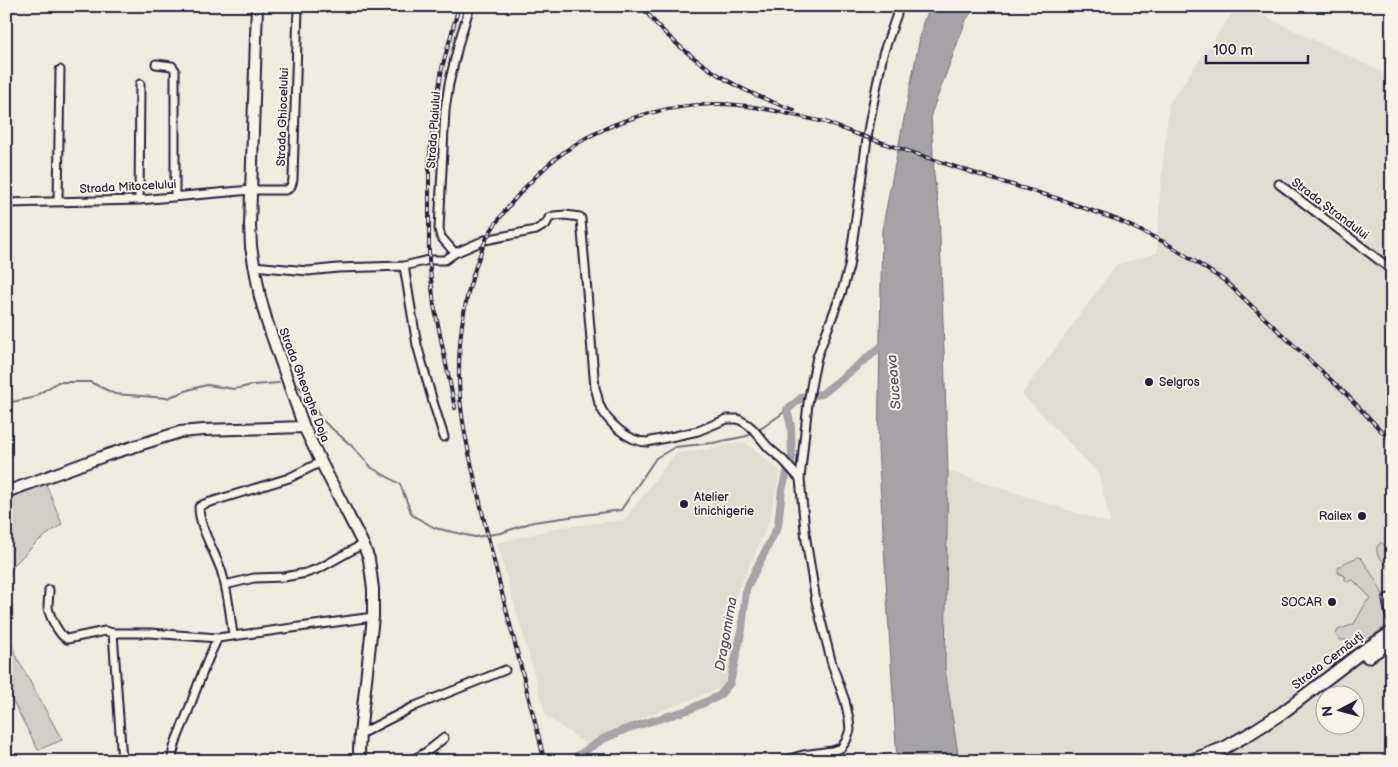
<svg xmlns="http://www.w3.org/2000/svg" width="1398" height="767" font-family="'Balsamiq Sans',sans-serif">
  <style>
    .built { fill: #dfdcd4; fill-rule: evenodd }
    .green { fill: #d1cdc9; stroke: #7a7882 }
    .water { fill: #a6a3a6; stroke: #716f7b }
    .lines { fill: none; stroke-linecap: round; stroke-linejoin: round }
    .stream { stroke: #716f7b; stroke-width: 2 }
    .canal { stroke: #a6a3a6; stroke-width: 8 }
    .street-casing { stroke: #22223b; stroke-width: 11 }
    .secondary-casing { stroke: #22223b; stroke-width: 14 }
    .primary-casing { stroke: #22223b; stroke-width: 15 }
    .street { stroke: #f7f3e8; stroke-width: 7 }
    .secondary { stroke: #f7f3e8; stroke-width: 10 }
    .primary { stroke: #f7f3e8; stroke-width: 11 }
    .rail-casing { stroke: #22223b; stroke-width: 4 }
    .rail { stroke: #f7f3e8; stroke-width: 2; stroke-dasharray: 5.5; stroke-linecap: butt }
    .poi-dot { fill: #22223b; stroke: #f7f3e8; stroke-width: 2 }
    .labels { text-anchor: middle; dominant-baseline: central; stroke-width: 4; stroke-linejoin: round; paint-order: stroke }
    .street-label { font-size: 12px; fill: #22223b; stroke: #f7f3e8 }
    .poi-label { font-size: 12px; fill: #22223b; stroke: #f7f3e8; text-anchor: start }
    .water-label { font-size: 14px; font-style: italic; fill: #504f60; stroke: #f7f3e8 }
  </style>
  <rect width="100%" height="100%" fill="#eeebe1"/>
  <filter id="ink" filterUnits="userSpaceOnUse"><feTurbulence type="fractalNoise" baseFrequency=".02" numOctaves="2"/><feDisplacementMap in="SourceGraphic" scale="10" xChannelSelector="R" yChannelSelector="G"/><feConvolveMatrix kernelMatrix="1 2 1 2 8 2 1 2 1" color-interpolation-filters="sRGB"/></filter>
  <g filter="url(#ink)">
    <path class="built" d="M 1237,6 L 1243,6 L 1392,77 L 1392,761 L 959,761 L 945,669 L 948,471 L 1111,524 L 1098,473 L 1022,394 L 1116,265 L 1157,253 L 1160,193 L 1169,104 ZM 1326,694 L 1356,694 L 1356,724 L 1326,724 Z
      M 746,443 L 780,471 L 770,519 L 737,593 L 731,630 L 729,669 L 723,687 L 614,729 L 586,744 L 546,716 L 497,543 L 561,527 L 624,520 L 675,454 Z"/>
    <path class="green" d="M 46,484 L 62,524 L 37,542 L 13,566 L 8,584 L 7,612 L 9,633 L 15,654 L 62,740 L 38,750 L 6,688 L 6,499 Z
      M 1381,542 L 1392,553 L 1392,572 L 1377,554 L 1377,547 Z
      M 1358,557 L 1361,558 C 1375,578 1389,599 1389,624 L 1367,640 L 1342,640 L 1339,639 L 1336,634 L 1338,630 L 1354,624 L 1367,601 L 1371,598 L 1353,580 L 1347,582 L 1345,580 L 1345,576 L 1338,573 L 1338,568 L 1346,562 Z"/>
    <path class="water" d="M 932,6 L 975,6 L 966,20 L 931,114 L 934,175 L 939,212 L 942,291 L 948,471 L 945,669 L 959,761 L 897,761 L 878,448 L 882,230 L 923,22 Z"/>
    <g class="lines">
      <path class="stream" d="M 296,385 L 305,392 L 322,420 L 352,446 L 372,468 L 400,484 L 412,515 L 435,528 L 475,537 L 501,533 L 533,522 L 621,510 L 656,458 L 675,447 L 713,443 L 747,436 L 762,428 L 787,410
        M 6,403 L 32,398 L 58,382 L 90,382 L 115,394 L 167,398 L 191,389 L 207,385 L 234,389 L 253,385 L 279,383"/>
      <path class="canal" d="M 419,761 C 433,755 446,758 460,761
        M 561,761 L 577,756 L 603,739 L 626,729 L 688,710 L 719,696 L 730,683 L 742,629 L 746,589 L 778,526 L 782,489 L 792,457 L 791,426 L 787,410 L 802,397 L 822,394 L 886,343"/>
      <g class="street-casing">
        <path id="street" d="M 156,64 L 172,66 L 175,70 L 175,197
          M 1279,184 L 1392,270
          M 139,200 L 140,84
          M 58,202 L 60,70
          M 6,203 L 139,200 L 251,190 L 286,190 C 291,188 292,185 293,179 L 298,6
          M 455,253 L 441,237 L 439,229 L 445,110 L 449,84 L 459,42 L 470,6
          M 253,266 L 308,271 L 338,268 L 404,266 L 429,260 L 445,260 L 455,253 L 485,240 L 536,230 L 546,224 L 549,218 L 554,216 L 565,215 L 580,217 L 581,219 L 595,388 C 597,393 598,399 599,404 C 606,421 628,442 647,442 L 698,431 L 727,419 L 738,419 L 747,424 L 753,429 L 768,447 L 784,461 L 800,479
          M 404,266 L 417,345 L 433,402 L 444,437
          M 225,585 L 254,578 L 284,577 L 306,573 L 320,568 L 363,544
          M 49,590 C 49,596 48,601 48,607 C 49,615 59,636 67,639 L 105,631 L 113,633 L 150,633 L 218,638 L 373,617
          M 113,633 L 122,761
          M 233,635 C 230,613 228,591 221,570 C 214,550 199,527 199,507 L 204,504 L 289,478 L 321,462
          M 360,734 L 415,706 L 505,670
          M 172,761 C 172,746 181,730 186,717 C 196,690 205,663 218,638
          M 347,761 L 359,758
          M 408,761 C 423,756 432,748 444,738
          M 782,761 L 803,755 L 832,751 L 841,748 L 846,741 L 850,730 L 849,719 L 845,701 L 832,664 L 816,601 L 806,540 L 800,479 L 808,403 L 813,376 L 817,357 L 842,291 L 849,267 L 869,125 L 883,54 L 897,14 L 897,6"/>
      </g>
      <g class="secondary-casing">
        <path id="secondary" d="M 257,6 L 250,225 L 251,247 L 260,297 L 267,322 L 304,427 L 321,462 L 363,544 L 369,559 L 373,589 L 373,617 L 360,734 L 359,750 L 360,761
          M 6,492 L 107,455 L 180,432 L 203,430 L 304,427"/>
      </g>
      <g class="primary-casing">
        <path id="primary" d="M 1389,600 L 1392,616
          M 1368,657 L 1392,641
          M 1190,761 L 1224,748 L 1249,734 L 1282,713 L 1363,651 L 1392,632"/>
      </g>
      <use href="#street" class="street"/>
      <use href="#secondary" class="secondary"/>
      <use href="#primary" class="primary"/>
      <g class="rail-casing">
        <path id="rail" d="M 642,6 C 667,42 718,79 758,96 C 770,101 782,106 794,110
          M 822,121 L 856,134 L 989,178 L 1056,198 L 1118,220 L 1166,243 L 1225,281 L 1347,395 L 1392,442
          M 455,408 L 434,305 L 429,260 L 429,163 L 433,125 L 442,68 L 459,6
          M 544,761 C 539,733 530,706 524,679 C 508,616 491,553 477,489 C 468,450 458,409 459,369 C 459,326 468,282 485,242 C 487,236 491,231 494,226 C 511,201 528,183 550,163 C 595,125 655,106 714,104 C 752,103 791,115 829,123"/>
      </g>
      <use href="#rail" class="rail"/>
    </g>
  </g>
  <g class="poi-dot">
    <circle cx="1149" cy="382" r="5"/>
    <circle cx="684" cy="504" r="5"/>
    <circle cx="1362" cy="516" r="5"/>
    <circle cx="1332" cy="602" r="5"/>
  </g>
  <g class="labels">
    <g class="street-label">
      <text transform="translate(283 117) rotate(-88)">Strada Ghiocelului</text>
      <text transform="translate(434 130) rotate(-86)">Strada Plaiului</text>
      <text transform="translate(128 187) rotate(-3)">Strada Mitocelului</text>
      <text transform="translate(1330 209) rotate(37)">Strada Ștrandului</text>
      <text transform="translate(304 385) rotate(69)">Strada Gheorghe Doja</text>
      <text transform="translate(1328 661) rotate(-37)">Strada Cernăuți</text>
    </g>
    <g class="poi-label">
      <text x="1159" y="382">Selgros</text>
      <text x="694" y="497">Atelier<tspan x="694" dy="14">tinichigerie</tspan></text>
      <text x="1352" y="516" text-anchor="end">Railex</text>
      <text x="1322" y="602" text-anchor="end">SOCAR</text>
    </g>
    <g class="water-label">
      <text transform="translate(894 382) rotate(-95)">Suceava</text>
      <text transform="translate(726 634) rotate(-80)">Dragomirna</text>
    </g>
  </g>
  <rect width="1398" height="767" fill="none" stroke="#f7f3e8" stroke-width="25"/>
  <rect x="12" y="12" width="1373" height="742" fill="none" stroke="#22223b" stroke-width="2" filter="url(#ink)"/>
  <g transform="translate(1340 710) rotate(264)"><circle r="24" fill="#f7f3e8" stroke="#a29fa3"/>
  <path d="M0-4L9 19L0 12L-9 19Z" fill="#22223b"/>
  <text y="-8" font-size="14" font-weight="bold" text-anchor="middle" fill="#22223b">N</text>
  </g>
  <path d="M1206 55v8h102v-8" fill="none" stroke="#22223b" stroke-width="2.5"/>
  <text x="1213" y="55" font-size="15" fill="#22223b" stroke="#f7f3e8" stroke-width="4" paint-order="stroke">100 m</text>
</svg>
